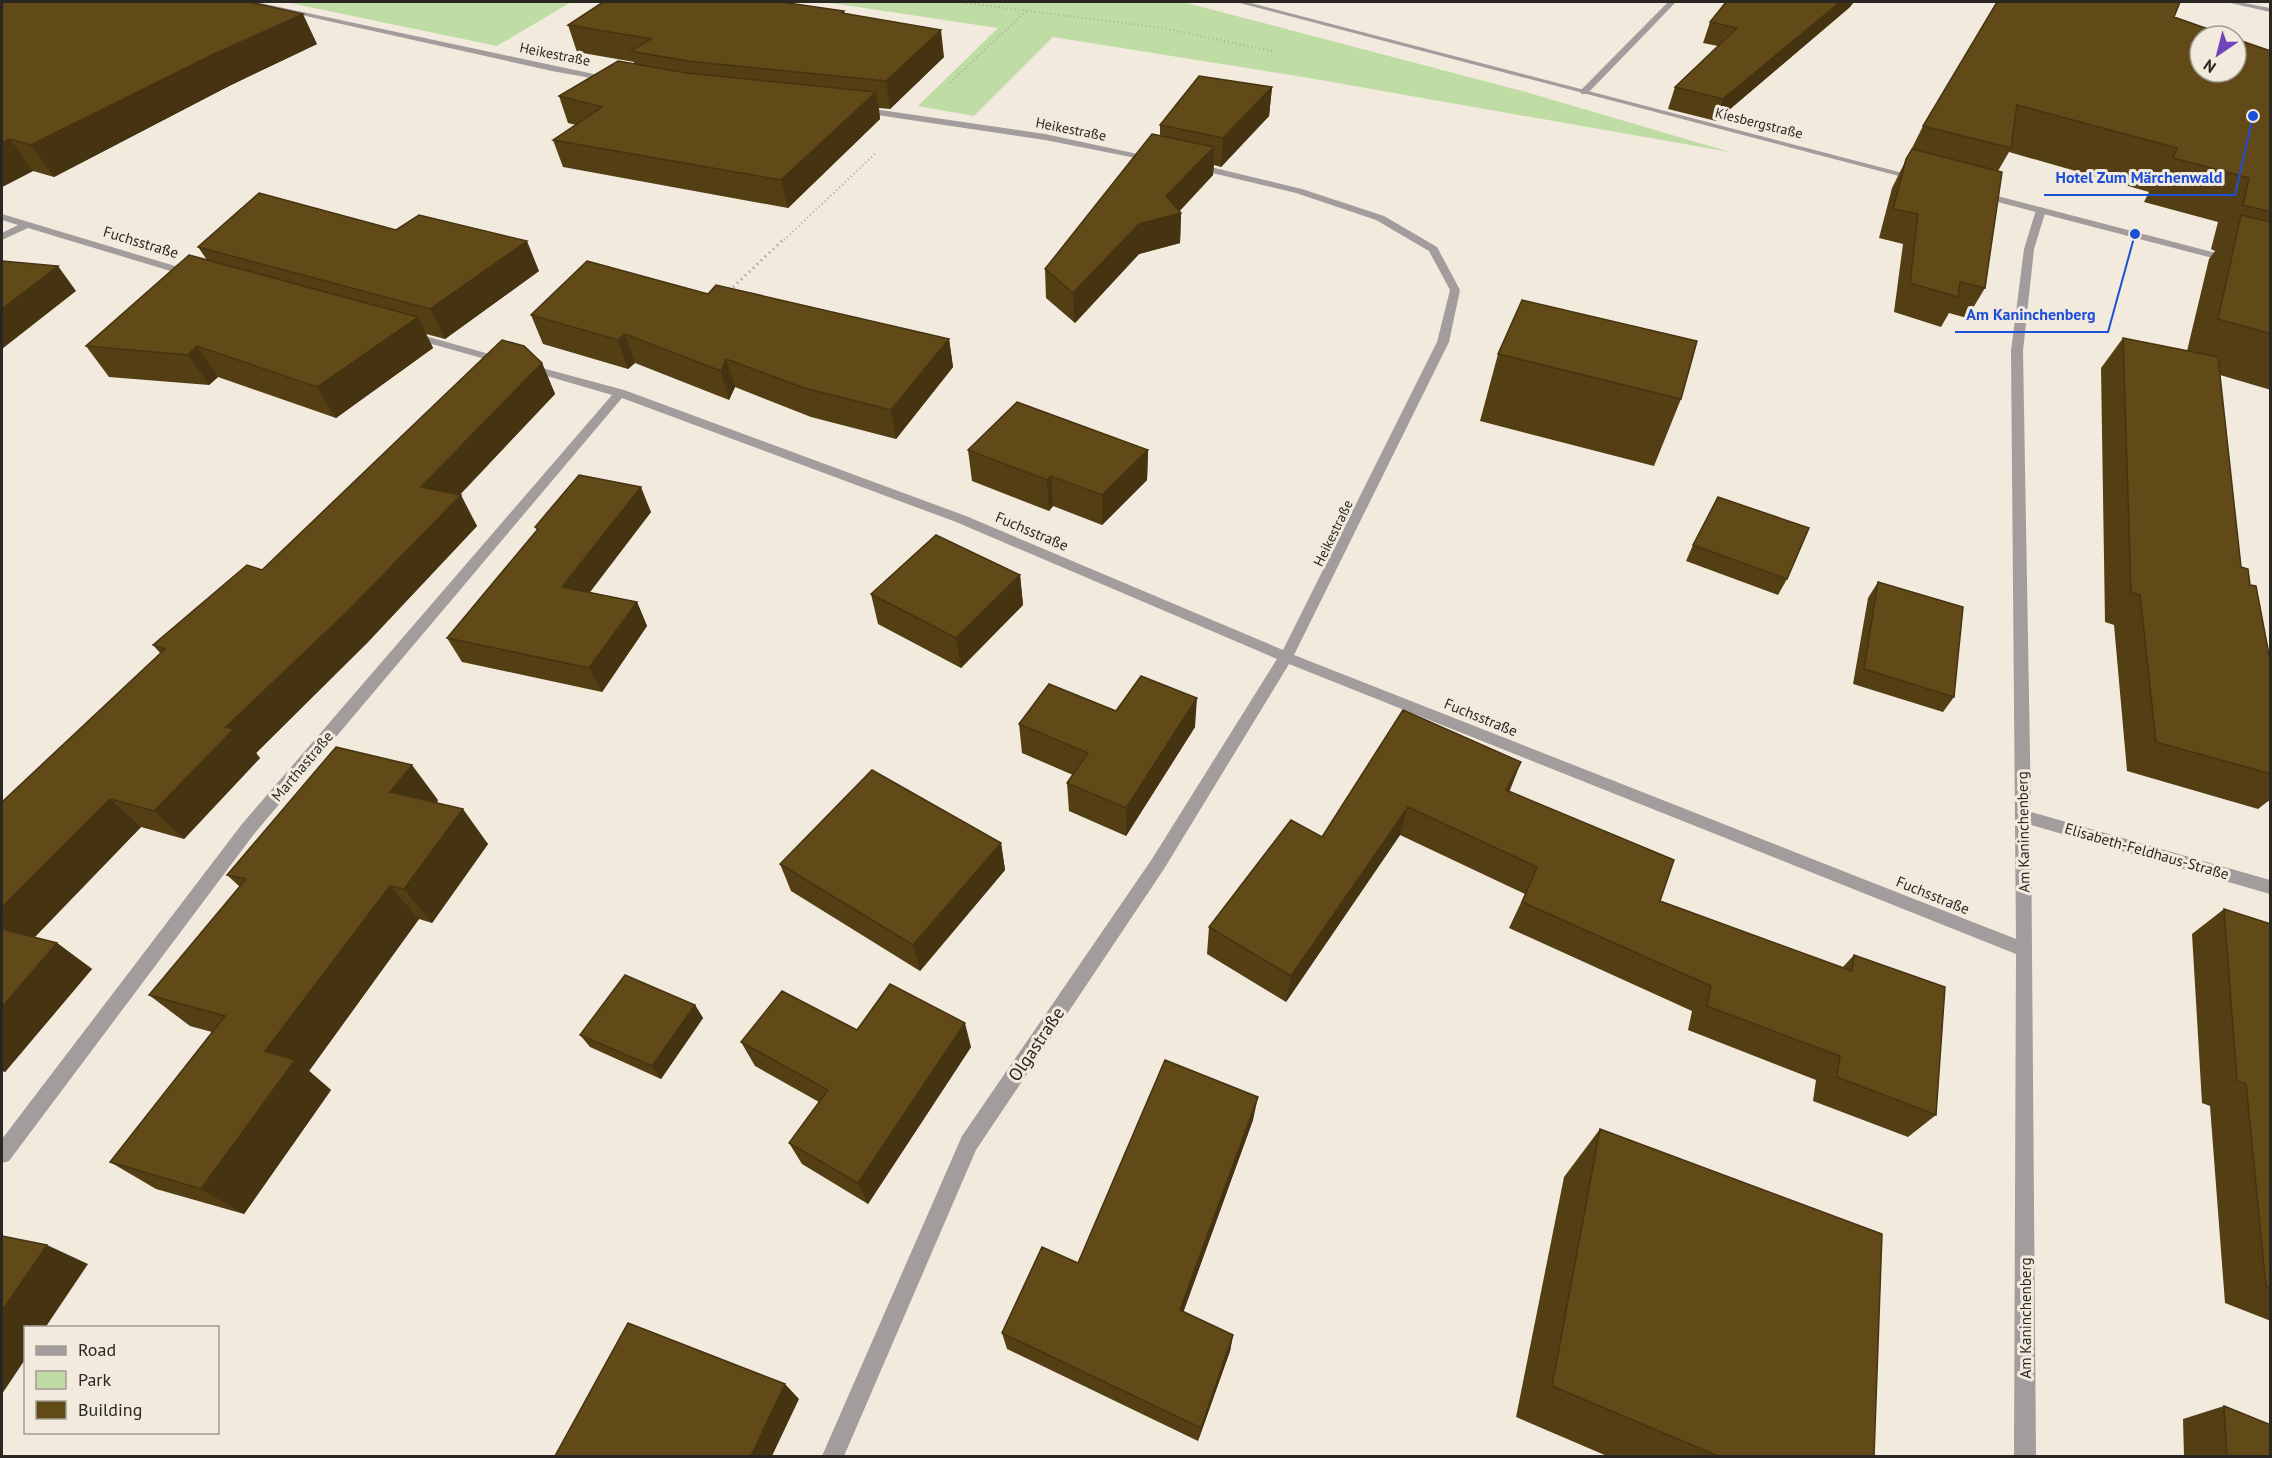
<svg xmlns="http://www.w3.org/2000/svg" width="2272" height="1458" font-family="'PT Sans',sans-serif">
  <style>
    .green { fill: #bfdca4 }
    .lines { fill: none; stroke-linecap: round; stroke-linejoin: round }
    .path-far1 { stroke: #b0aaa0; stroke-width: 2; stroke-dasharray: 1 3; stroke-linecap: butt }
    .path { stroke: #b0aaa0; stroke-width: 3; stroke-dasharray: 1.5 4; stroke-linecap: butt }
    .minor { fill: #a39c9c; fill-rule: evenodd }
    .tertiary { fill: #a39c9c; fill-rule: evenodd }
    .wall { fill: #543f15 }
    .shaded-wall { fill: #453311 }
    .building { fill: #624918; stroke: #453311; stroke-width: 1.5 }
    .labels { text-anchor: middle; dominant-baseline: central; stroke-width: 6; stroke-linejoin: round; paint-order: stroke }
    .far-street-label { font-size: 14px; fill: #2a2722; stroke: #f1eadd }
    .street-label { font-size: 15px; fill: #2a2722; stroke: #f1eadd }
    .near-street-label { font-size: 18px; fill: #2a2722; stroke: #f1eadd }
    .leader { fill: none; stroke: #1d4ed8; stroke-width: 2 }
    .callout-dot { fill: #1d4ed8; stroke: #f1eadd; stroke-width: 2 }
    .callout-label { font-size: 16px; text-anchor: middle; font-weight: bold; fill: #1d4ed8; stroke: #f1eadd; stroke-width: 6; stroke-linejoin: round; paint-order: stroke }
  </style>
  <rect width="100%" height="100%" fill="#f1eadd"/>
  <path class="green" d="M 285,2 L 571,2 L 497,46 Z
    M 824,2 L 1183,2 L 1522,91 L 1730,152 L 1309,78 L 1053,37 L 974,116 L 918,106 L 998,28 Z"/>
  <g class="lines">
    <path class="path-far1" d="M 959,2 L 1162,28 L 1272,51
      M 950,83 L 1028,9
      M 784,240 L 877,152"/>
    <path class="path" d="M 729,291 L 785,238"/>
    <path class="minor" d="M 243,2 L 256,2 L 617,79 L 613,82 L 552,71 Z
      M 1668,2 L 1676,2 L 1587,94 L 1581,94 L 1581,90 Z
      M 2226,2 L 2239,2 L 2270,8 L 2270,12 Z
      M 860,107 L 1045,134 L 1161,159 L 1156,162 L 1045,140 L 857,112 L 857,108 Z
      M 1194,163 L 1302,189 L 1384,216 L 1437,247 L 1460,290 L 1449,342 L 1294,655 L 2016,939 L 2011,351 L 2024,249 L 2036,210 L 2041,207 L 2046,210 L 2034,249 L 2023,351 L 2031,812 L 2270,880 L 2270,894 L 2031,825 L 2036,1456 L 2014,1456 L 2016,954 L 1289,664 L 1164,869 L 976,1150 L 844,1456 L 822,1456 L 962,1136 L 1152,859 L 1277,659 L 956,522 L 622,398 L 254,834 L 9,1161 L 2,1163 L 2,1139 L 242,824 L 612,395 L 523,369 L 523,365 L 531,365 L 624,390 L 966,516 L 1283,650 L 1437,342 L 1450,290 L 1429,251 L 1376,220 L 1296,193 L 1191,168 L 1189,166 Z
      M 2,214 L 195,272 L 196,274 L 191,277 L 187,276 L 28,228 L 2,240 L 2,233 L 18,225 L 2,220 Z
      M 411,332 L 507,359 L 509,361 L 503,364 L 407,337 L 407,333 Z"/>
    <path class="tertiary" d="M 1236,2 L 1247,2 L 1922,178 L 1914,180 Z
      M 1978,191 L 2270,267 L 2270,273 L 1975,196 L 1973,194 Z"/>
  </g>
  <path class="wall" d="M 2,2 L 317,44 L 229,86 L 54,177 L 33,171 L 2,187 Z
    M 1850,7 L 1716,121 L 1668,109 L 1675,87 L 1718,46 L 1703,43 L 1710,22 Z
    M 844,11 L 845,14 L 944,57 L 890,109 L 879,108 L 880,119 L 788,208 L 563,167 L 553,140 L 576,125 L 568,123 L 559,96 L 634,64 L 634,62 L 577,52 L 568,25 Z
    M 2174,17 L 2271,51 L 2271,390 L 2220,375 L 2241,567 L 2250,585 L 2271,665 L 2271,799 L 2258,809 L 2127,771 L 2114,625 L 2105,622 L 2101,368 L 2123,338 L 2187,351 L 2209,259 L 2215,251 L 2211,249 L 2218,222 L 2144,202 L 2149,192 L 2009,152 L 1998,171 L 1985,288 L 1967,318 L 1949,313 L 1941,327 L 1894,312 L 1903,244 L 1879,238 L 1892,188 L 1923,126 Z
    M 1272,87 L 1269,116 L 1221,167 L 1214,165 L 1213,175 L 1179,211 L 1181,213 L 1180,243 L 1139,254 L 1075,323 L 1046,298 L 1045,269 L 1160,136 L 1160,125 Z
    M 198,247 L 539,271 L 445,339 L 426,334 L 433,348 L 336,418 L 218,377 L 209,385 L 109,377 L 86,346 L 207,260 Z
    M 708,294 L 949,339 L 953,367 L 896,439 L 811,417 L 735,387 L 729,400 L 635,363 L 628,369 L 543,344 L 531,315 Z
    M 1498,354 L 1681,399 L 1654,466 L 1480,421 Z
    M 542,363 L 555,394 L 459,495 L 477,526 L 367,643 L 256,753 L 260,758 L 184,839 L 141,827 L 34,938 L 57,943 L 92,969 L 5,1072 L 2,1071 L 2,802 L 161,654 L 153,645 L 262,570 Z
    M 968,450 L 1148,450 L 1147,480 L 1102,525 L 1053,506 L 1049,511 L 972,481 Z
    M 651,512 L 589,592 L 637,602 L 647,626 L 602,692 L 462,662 L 447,638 L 537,530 L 535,527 Z
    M 1693,545 L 1787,579 L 1778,595 L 1686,561 Z
    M 1020,575 L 1023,605 L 961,668 L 878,624 L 871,594 Z
    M 1878,582 L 1954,697 L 1943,712 L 1853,684 L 1868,598 Z
    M 1403,710 L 1509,791 L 1660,901 L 1842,968 L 1854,955 L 1936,1115 L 1908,1137 L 1813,1101 L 1816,1080 L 1688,1030 L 1692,1011 L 1509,928 L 1525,894 L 1400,835 L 1286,1002 L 1207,954 L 1209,927 L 1322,837 Z
    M 1116,711 L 1195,727 L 1126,836 L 1069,811 L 1067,783 L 1073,775 L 1022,753 L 1019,724 Z
    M 438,800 L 437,803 L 488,844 L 432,923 L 419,919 L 309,1071 L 331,1090 L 244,1214 L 156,1189 L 110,1162 L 212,1032 L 190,1026 L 149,995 L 240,887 L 227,875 Z
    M 1001,843 L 1005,870 L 920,971 L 791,891 L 780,864 Z
    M 2224,909 L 2271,924 L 2271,1321 L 2225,1303 L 2210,1106 L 2202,1103 L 2192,934 Z
    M 695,1005 L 703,1018 L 661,1079 L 590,1047 L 580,1035 Z
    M 857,1030 L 971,1047 L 868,1204 L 802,1164 L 789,1143 L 819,1102 L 755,1066 L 741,1042 Z
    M 1253,1120 L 1183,1312 L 1233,1335 L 1230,1351 L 1198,1441 L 1007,1349 L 1002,1333 L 1078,1263 Z
    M 1600,1129 L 1874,1456 L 1607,1456 L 1516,1417 L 1564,1177 Z
    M 2224,1406 L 2271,1456 L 2184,1456 L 2183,1419 Z"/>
  <path class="shaded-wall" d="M 1840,2 L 1854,2 L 1850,7 L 1716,121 L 1723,99 Z
    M 303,14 L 317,44 L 229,86 L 54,177 L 31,145 L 212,55 Z
    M 941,30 L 944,57 L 890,109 L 886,81 Z
    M 1272,87 L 1269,116 L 1221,167 L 1223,138 Z
    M 876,92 L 880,119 L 788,208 L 781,180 Z
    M 10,139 L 33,171 L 2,187 L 2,143 Z
    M 1214,147 L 1213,175 L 1177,214 L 1181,213 L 1180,243 L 1139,254 L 1075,323 L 1073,293 Z
    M 527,241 L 539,271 L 445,339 L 430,309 Z
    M 58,266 L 76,291 L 2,349 L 2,309 Z
    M 418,317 L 433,348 L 336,418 L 317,387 Z
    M 625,334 L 635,363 L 628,369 L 618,340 Z
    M 949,339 L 953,367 L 896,439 L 891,410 Z
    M 197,346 L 218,377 L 209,385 L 188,355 Z
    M 726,359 L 735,387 L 729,400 L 721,371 Z
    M 542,363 L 555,394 L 439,517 L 421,487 Z
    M 1148,450 L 1147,480 L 1102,525 L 1102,495 Z
    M 1051,476 L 1053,506 L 1049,511 L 1047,480 Z
    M 641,487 L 651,512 L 575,612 L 562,587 Z
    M 461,495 L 477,526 L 367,643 L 256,753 L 260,758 L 184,839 L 154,811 L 226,727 Z
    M 1020,575 L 1023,605 L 961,668 L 956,638 Z
    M 637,602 L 647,626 L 602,692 L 589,668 Z
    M 1197,698 L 1195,727 L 1126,836 L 1126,808 Z
    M 1521,762 L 1510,790 L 1495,818 L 1506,790 Z
    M 412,765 L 438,800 L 418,827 L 390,792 Z
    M 110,799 L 141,827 L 21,951 L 2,938 L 2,907 Z
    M 1408,807 L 1400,835 L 1286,1002 L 1291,976 Z
    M 463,809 L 488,844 L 432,923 L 404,889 Z
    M 1001,843 L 1005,870 L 920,971 L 913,945 Z
    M 390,886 L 419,919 L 309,1071 L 331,1090 L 244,1214 L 201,1189 L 265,1051 Z
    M 57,943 L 92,969 L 5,1072 L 2,1070 L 2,1007 Z
    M 695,1005 L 703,1018 L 661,1079 L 652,1066 Z
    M 965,1023 L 971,1047 L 868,1204 L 858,1183 Z
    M 1258,1097 L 1253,1120 L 1178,1327 L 1180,1310 Z
    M 47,1245 L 88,1264 L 45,1328 L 26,1328 L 26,1358 L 2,1394 L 2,1311 Z
    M 1233,1335 L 1230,1351 L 1198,1441 L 1201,1428 Z
    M 785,1384 L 799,1399 L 772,1456 L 751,1456 Z"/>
  <path class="building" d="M 2,2 L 250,2 L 303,14 L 212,55 L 31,145 L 10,139 L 2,143 Z
    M 603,2 L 781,2 L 844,11 L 842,13 L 941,30 L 886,81 L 687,61 L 631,51 L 651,39 L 568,25 Z
    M 1726,2 L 1840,2 L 1723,99 L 1675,87 L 1737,28 L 1710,22 Z
    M 1997,2 L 2180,2 L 2174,17 L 2228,36 L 2200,36 L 2200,72 L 2236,72 L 2236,39 L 2271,51 L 2271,212 L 2243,205 L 2249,178 L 2173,158 L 2177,148 L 2017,105 L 2011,148 L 1923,126 Z
    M 618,61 L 687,73 L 876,92 L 781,180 L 553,140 L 602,107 L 559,96 Z
    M 1199,76 L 1272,87 L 1223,138 L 1160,125 Z
    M 1152,134 L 1214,147 L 1166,196 L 1181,213 L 1139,224 L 1073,293 L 1045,269 Z
    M 1912,149 L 2002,172 L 1985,288 L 1960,282 L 1958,297 L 1910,283 L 1918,214 L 1893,209 L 1906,159 Z
    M 259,193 L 396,230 L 419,215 L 527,241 L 430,309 L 198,247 Z
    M 2241,215 L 2271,222 L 2271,334 L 2218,319 Z
    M 189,255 L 418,317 L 317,387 L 197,346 L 188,355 L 86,346 Z
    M 2,261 L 58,266 L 2,309 Z
    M 587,261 L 708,294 L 716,285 L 949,339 L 891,410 L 804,388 L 726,359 L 721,371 L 625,334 L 618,340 L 531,315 Z
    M 1522,300 L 1697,341 L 1681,399 L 1498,354 Z
    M 2123,338 L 2218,357 L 2241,567 L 2248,569 L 2250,585 L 2256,586 L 2271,665 L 2271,774 L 2156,742 L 2140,595 L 2131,592 Z
    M 502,340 L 524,346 L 542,363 L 421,487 L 461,495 L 346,613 L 226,727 L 234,729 L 154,811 L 110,799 L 2,907 L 2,802 L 165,649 L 153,645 L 247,565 L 262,570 Z
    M 1017,402 L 1148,450 L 1102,495 L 1051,476 L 1047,480 L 968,450 Z
    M 579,475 L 641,487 L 562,587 L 637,602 L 589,668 L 447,638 L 538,529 L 535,527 Z
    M 1718,497 L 1809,528 L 1787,579 L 1693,545 Z
    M 936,535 L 1020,575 L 956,638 L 871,594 Z
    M 1878,582 L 1963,607 L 1954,697 L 1864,669 Z
    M 1141,676 L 1197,698 L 1126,808 L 1067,783 L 1088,753 L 1019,724 L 1049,684 L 1116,711 Z
    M 1403,710 L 1521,762 L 1506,790 L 1674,860 L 1660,901 L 1852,971 L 1854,955 L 1945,987 L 1936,1115 L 1837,1077 L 1840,1056 L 1707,1006 L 1711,986 L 1522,902 L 1537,867 L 1408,807 L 1291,976 L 1209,927 L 1291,820 L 1322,837 Z
    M 336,747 L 412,765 L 390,792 L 463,809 L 404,889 L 390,886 L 265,1051 L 295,1060 L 201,1189 L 110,1162 L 225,1016 L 149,995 L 246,879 L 227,875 Z
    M 872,770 L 1001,843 L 913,945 L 780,864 Z
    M 2224,909 L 2271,924 L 2271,1288 L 2266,1286 L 2246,1084 L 2237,1081 Z
    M 2,929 L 57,943 L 2,1007 Z
    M 625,975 L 695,1005 L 652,1066 L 580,1035 Z
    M 890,984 L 965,1023 L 858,1183 L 789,1143 L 828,1090 L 741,1042 L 782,991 L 857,1030 Z
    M 1165,1060 L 1258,1097 L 1180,1310 L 1233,1335 L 1201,1428 L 1002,1333 L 1042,1247 L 1078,1263 Z
    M 1600,1129 L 1882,1234 L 1874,1456 L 1718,1456 L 1552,1386 Z
    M 2,1236 L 47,1245 L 2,1311 Z
    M 628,1323 L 785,1384 L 751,1456 L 555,1456 Z
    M 2224,1406 L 2271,1425 L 2271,1456 L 2227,1456 Z"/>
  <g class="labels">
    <g class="far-street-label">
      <text transform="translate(555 54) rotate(11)">Heikestraße</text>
      <text transform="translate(1759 123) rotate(14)">Kiesbergstraße</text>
      <text transform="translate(1071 129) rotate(11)">Heikestraße</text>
      <text transform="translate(1333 533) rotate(-64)">Heikestraße</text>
    </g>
    <g class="street-label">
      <text transform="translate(141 242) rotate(17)">Fuchsstraße</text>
      <text transform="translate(1032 531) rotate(23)">Fuchsstraße</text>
      <text transform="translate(1481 717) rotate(22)">Fuchsstraße</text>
      <text transform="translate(302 766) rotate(-50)">Marthastraße</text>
      <text transform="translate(2023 832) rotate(-91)">Am Kaninchenberg</text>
      <text transform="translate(2147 851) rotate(16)">Elisabeth-Feldhaus-Straße</text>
      <text transform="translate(1933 895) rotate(22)">Fuchsstraße</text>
      <text transform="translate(2025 1318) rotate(-90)">Am Kaninchenberg</text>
    </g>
    <g class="near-street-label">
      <text transform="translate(1036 1044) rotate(-56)">Olgastraße</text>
    </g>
  </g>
  <path class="leader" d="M2253 116L2235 195H2044M2135 234L2108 332H1955"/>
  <g class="callout-dot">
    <circle cx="2253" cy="116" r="6"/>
    <circle cx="2135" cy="234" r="6"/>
  </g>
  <g class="callout-label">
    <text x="2139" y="183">Hotel Zum Märchenwald</text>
    <text x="2031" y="320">Am Kaninchenberg</text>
  </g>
  <rect width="2272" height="1458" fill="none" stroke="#2a2722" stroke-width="6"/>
  <rect x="24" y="1326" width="195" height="108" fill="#f1eadd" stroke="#a19c92" stroke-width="1.5"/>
  <rect x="36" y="1346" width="30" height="9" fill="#a39c9c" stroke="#a19c92" stroke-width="1.5"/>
  <text x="78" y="1356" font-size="18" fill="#2a2722">Road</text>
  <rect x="36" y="1371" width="30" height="18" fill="#bfdca4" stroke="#a19c92" stroke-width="1.5"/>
  <text x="78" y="1386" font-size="18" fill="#2a2722">Park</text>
  <rect x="36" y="1401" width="30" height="18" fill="#624918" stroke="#a19c92" stroke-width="1.5"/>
  <text x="78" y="1416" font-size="18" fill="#2a2722">Building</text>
  <g transform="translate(2218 54) rotate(215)"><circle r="28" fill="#f1eadd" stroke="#a19c92" stroke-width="1.5"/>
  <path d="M0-4.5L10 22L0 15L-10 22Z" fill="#7343bb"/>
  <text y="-9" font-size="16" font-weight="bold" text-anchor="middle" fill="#2a2722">N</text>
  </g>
</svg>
